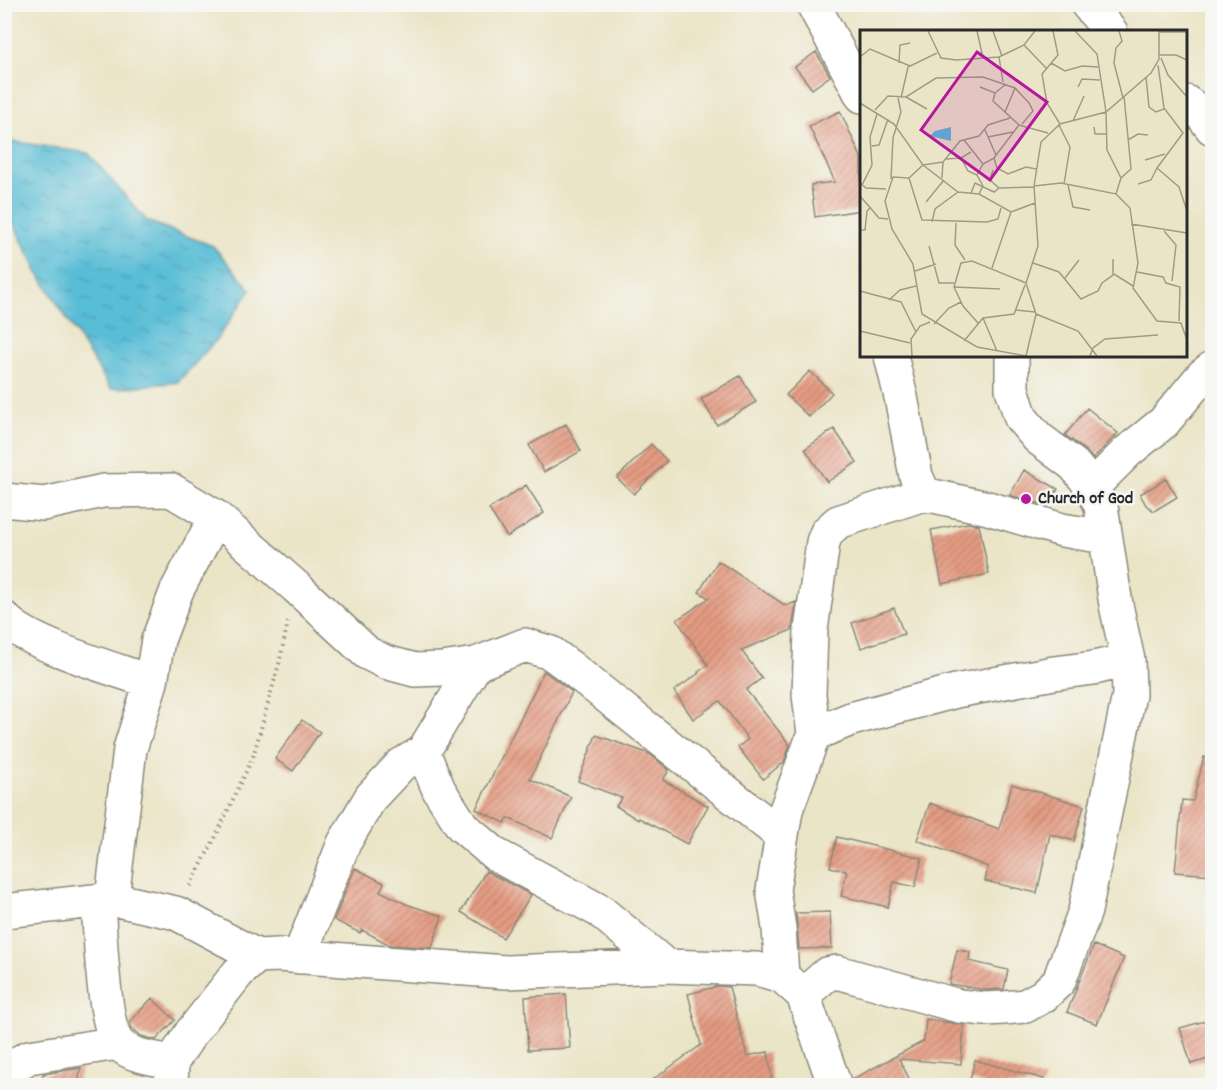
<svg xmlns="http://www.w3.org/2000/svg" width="1217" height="1090" font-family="Dekko,sans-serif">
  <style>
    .water { fill: url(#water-ripples); stroke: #427480; stroke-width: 1.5 }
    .building { fill: url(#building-hatch) }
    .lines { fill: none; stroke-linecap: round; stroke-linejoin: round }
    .minor-casing { stroke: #8b8879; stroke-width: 36 }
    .path { stroke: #8b8879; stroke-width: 4; stroke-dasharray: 1.5 4.5; stroke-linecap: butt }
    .minor { stroke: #fff; stroke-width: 33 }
    .poi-dot { fill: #b5179e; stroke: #f6f6f2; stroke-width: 2 }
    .labels { text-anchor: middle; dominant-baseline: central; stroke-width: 5; stroke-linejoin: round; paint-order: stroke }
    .poi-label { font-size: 18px; font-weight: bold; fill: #2b2b2b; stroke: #f6f6f2; text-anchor: start }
    .inset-road { fill: none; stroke: #9e9b89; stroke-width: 1.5 }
    .view { fill: #b5179e; fill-opacity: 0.15; stroke: #b5179e; stroke-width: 3 }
    .inset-edge { fill: none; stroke: #2b2b2b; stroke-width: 3 }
  </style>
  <defs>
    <pattern id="water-ripples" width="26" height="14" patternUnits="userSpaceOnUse" patternTransform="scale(1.5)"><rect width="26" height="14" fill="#58bdd6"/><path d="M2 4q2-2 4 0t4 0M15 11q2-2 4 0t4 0" fill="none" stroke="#499aae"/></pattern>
    <pattern id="building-hatch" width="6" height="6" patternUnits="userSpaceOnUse" patternTransform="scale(1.5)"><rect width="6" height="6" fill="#e59c83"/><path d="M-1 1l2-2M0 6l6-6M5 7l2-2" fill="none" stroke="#ba7f6b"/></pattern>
  </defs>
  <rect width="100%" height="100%" fill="#f6f6f2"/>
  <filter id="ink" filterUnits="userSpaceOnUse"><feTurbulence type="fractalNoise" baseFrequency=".0167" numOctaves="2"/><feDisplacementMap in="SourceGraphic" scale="12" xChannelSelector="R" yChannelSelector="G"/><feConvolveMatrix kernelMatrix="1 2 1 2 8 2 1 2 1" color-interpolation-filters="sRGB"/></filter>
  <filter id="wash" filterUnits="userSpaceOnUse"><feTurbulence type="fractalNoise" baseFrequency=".008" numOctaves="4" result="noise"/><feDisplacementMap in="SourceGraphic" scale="24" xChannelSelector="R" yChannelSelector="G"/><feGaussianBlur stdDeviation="1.35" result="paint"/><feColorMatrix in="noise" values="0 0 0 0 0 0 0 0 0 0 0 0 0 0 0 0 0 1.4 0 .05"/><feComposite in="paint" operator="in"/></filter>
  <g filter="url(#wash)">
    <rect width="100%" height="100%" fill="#ebe5c7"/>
    <path class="water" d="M 10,141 L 88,153 L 147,221 L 213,246 L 251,290 L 216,340 L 178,382 L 111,389 L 38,273 L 5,206 L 5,163 Z"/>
    <g id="blocks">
      <path class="building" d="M 816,52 L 830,76 L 812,89 L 795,67 Z
        M 840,111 L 861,157 L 861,210 L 815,217 L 811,185 L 835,182 L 809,126 Z
        M 810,371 L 832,393 L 809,417 L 786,395 Z
        M 740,376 L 756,402 L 717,425 L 701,399 Z
        M 1087,408 L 1118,433 L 1093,459 L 1085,450 L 1065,435 Z
        M 566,424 L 581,451 L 544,472 L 529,445 Z
        M 834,429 L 857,462 L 827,482 L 805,449 Z
        M 651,444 L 667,461 L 634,494 L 617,478 Z
        M 1024,470 L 1058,489 L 1048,506 L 1010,495 Z
        M 1166,479 L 1177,497 L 1154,511 L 1146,505 L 1140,494 Z
        M 526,485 L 544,513 L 507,537 L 489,509 Z
        M 968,523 L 979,525 L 989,574 L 942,584 L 931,530 Z
        M 718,561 L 786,606 L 796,602 L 792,630 L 741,650 L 762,678 L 746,690 L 790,745 L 784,762 L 763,779 L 738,747 L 748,739 L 720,701 L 693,719 L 674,691 L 699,673 L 698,672 L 708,665 L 677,620 L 709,598 L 699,592 Z
        M 894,608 L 904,634 L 861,648 L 852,623 Z
        M 544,671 L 572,692 L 530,779 L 571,797 L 552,838 L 508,818 L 505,823 L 476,809 Z
        M 302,720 L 320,732 L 293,771 L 275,759 Z
        M 596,735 L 650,754 L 669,770 L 663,780 L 708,806 L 687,844 L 639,818 L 638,820 L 616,806 L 622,798 L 578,781 Z
        M 1204,757 L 1212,758 L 1212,875 L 1175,872 L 1182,800 L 1193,801 Z
        M 1012,784 L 1084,806 L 1074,841 L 1050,834 L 1037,893 L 985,881 L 988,867 L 917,840 L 930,803 L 999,829 Z
        M 837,837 L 922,858 L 915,887 L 894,882 L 888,907 L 841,896 L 847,871 L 830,867 Z
        M 355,868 L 384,883 L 380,891 L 406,904 L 442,916 L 432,948 L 390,945 L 362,930 L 360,933 L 334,920 Z
        M 486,871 L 531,895 L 503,938 L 461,912 Z
        M 830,912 L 832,948 L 799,949 L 796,913 Z
        M 1094,945 L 1124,958 L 1097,1024 L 1067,1012 Z
        M 957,950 L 970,952 L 969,961 L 1008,970 L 1004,989 L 986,990 L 949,984 Z
        M 718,986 L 729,987 L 747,1056 L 768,1052 L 773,1086 L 644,1086 L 701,1045 L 688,994 Z
        M 566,994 L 570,1048 L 528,1050 L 525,997 Z
        M 152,998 L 175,1020 L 156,1040 L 141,1036 L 131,1027 L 130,1022 Z
        M 926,1019 L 964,1025 L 961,1064 L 899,1059 L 913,1086 L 853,1086 L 853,1079 L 924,1041 Z
        M 1212,1019 L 1212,1058 L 1191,1064 L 1180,1028 Z
        M 975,1060 L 1044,1079 L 1043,1086 L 989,1086 L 970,1080 Z
        M 81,1068 L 77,1086 L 41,1086 L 43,1074 Z"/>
    </g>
  </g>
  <g filter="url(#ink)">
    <use href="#blocks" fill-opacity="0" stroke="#8b8879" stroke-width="1.5"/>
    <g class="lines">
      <g class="minor-casing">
        <path id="minor" d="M 813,4 L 862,96
          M 1087,4 L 1111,32
          M 1186,102 L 1199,111 L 1212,128
          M 891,356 L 901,397 L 916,476 L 924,494 L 988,508 L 1062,530 L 1105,537
          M 1092,487 L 1127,452 L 1164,422 L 1202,376 L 1212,368
          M 4,500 L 44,504 L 103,491 L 171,490 L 216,517 L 296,587 L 367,653 L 385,662 L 415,670 L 442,669 L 476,664 L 525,645 L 551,653 L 570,667 L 782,836
          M 4,618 C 28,645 115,669 151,682
          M 814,734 L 809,695 L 811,630 L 823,542 L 827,532 L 838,522 L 924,494
          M 423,752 L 439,790 L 462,826 L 496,855 L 600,911 L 666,966
          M 112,899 L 130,749 L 151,682 L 158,640 L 177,590 L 216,517
          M 98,901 C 100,929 103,1027 119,1044 C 132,1057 154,1058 172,1062
          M 4,911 L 112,899 L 176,913 L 257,956
          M 299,957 L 344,843 L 371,797 L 401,765 L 423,752 L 476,664
          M 782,976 L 779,928 L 773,890 L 786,810 L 814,734 L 851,719 L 956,691 L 1054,673 L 1094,668 L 1128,660
          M 803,995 L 827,974 L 837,972 L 959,1006 L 985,1009 L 1004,1008 L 1025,1006 L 1043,996 L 1059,981 L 1085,911 L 1129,695 L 1128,660 L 1116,605 L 1101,506 L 1092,487 L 1074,465 L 1038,438 L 1021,418 L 1012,389 L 1012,356
          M 4,1078 L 13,1066 L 29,1057 L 118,1043
          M 171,1086 L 172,1062 L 191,1033 L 238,973 L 257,956 L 278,955 L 506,972 L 666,966 L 757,969 L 782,976 L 803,995 L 835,1086"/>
      </g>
      <path class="path" d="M 190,886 L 215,838 L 253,757 L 279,664 L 288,622"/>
      <use href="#minor" class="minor"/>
    </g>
  </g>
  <circle class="poi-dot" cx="1026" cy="499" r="6"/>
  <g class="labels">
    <g class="poi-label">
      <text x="1038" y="499">Church of God</text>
    </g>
  </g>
  <g transform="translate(860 30)">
    <rect width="327" height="327" fill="#ebe5c7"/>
    <path d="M 91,97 L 91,111 L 70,106 L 75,101 Z" fill="#58bdd6"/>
    <path class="inset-road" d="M 68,1 L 81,28 L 96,30 L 139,27 L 164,15 L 175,1M 117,1 L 123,28M 133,1 L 142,26M 193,1 L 198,25 L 182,44 L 187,73 L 200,94M 215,1 L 237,24 L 246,82 L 247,120 L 261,148M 259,1 L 262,11 L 256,18 L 254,33 L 263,68M 299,2 L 327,2M 164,15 L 186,38M 299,25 L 316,25 L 327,30M 0,27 L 10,19 L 50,36M 139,27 L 143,52M 301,28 L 308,45 L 327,67M 39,33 L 40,15 L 50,13M 191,33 L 205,41 L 222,36 L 238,37M 298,35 L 304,78 L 323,103 L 297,138 L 319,157 L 327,181M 286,47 L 289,77 L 296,82 L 304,79M 120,57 L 135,63 L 146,54M 218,57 L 222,49 L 240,50M 155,58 L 145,82 L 159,95M 135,63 L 133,71 L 145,82M 46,67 L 67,79M 41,68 L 48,37 L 77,23M 0,73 L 34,94 L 63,135 L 98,162 L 119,164 L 151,182 L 175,173M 15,80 L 28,66 L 46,67 L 76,48 L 123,47 L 155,58 L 169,73 L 173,81 L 162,94M 213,91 L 224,66M 199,95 L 210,117 L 204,154M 234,97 L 235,104 L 246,104M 125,100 L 136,125M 128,107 L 153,102M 104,110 L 123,134M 268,110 L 278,104 L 288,105M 12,116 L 19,115 L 28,89M 101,128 L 108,141 L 117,145M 86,129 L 101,128 L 111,122M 285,130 L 305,124M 83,132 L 63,135 L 49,148 L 62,190 L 127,192 L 138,189 L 141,178M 176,139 L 166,137 L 148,144 L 137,138 L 134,128 L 159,95 L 188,103M 133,140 L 130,150 L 139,158 L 174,157M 49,148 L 33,147 L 25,171 L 32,199 L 53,234 L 62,284 L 117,317 L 166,326M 82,148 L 83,132 L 100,111 L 119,106 L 128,95 L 150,88M 31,149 L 33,108 L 41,82 L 38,68M 0,153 L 6,158 L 26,159M 278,154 L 291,150 L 297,138M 2,155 L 12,135 L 10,107 L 17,84M 208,155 L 213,177 L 230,180M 174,156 L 201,153 L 256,164 L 261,148 L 271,139 L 264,66M 111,163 L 115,153 L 134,162 L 139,158M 119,164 L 123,156 L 117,145 L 123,134 L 134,128M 256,164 L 270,178 L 278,233 L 273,258 L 297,291 L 321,293 L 327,310M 0,166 L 19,188 L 28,189M 66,172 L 84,150M 72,192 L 75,179 L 98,162M 96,193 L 95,215 L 105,230M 271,194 L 327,203M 0,200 L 5,200 L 7,181 L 11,177M 304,201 L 316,215 L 312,251M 69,216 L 79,253 L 94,253M 173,233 L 199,242 L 221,269 L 238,261 L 242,253 L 253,245 L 253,229M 132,238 L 151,182M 55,241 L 76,234M 277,242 L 303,247 L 306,253 L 320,257 L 319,291M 254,244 L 273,256M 205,248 L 219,230M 94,257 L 140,259M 0,261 L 41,272 L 56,302M 29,270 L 40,260 L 56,256M 156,280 L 175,282M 176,284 L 218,301 L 237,326M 123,288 L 137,321M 118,293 L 103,276 L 94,257 L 101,233 L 112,231 L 166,253M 74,294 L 89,278 L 101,272M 0,301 L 50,313M 104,311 L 123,288 L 154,284 L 165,255M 52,326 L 51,309 L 60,296 L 70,292M 166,326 L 176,284 L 166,253 L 178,216 L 174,156 L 181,112 L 200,94 L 246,82 L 291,43 L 299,29 L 299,1M 230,326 L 233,318 L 245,309 L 298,305"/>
    <path class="view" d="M 117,22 L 187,72 L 130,150 L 61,100 Z"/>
    <rect width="327" height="327" class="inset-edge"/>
  </g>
  <rect width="1217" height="1090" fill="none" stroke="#f6f6f2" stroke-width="24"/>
</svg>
